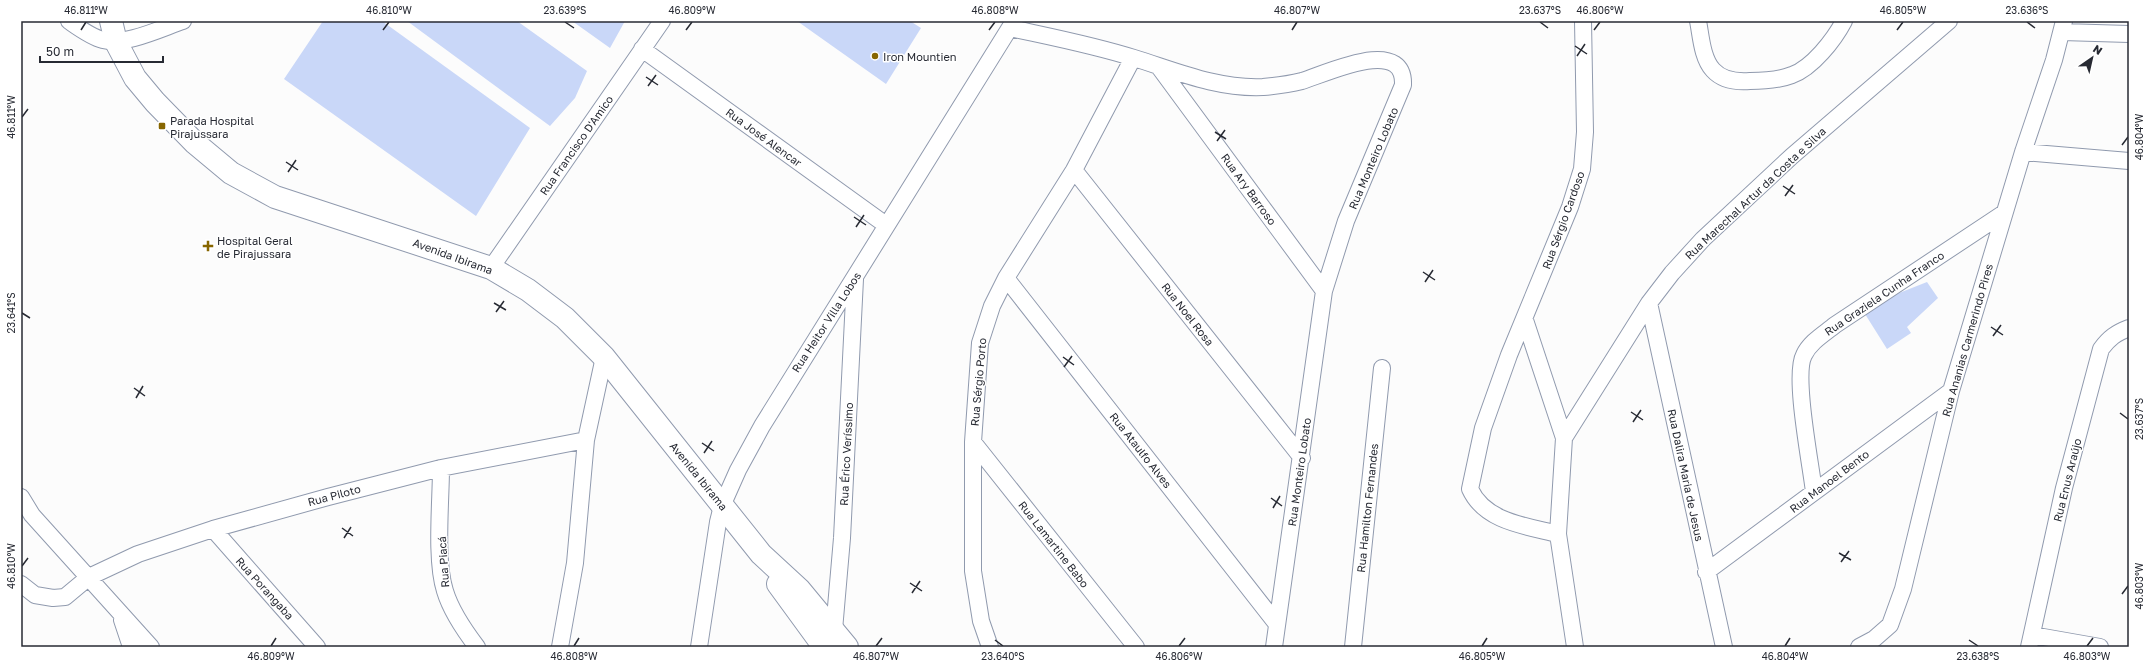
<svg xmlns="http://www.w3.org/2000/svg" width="2150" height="668" font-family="'Golos Text',sans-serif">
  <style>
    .building { fill: #c9d7f8 }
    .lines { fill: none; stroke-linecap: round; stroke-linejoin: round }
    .minor-casing { stroke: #909aae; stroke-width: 18 }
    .secondary-casing { stroke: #909aae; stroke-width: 24 }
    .minor { stroke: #fff; stroke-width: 16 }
    .secondary { stroke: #fff; stroke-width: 22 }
    .ticks { fill: none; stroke: #272a33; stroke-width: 1.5 }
    .poi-dot { fill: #876600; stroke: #fff; stroke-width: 1.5 }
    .labels { text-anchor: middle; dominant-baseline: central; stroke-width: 3; stroke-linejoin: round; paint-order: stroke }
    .poi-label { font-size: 11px; fill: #272a33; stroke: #fff; text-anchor: start }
    .street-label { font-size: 11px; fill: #272a33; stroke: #fff }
    .neatline { fill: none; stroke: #272a33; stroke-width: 1.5 }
    .ticks-label { font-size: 10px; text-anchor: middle; fill: #272a33 }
  </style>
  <rect width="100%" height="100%" fill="#fcfcfc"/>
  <path class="building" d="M 323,21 L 382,21 L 530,128 L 476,216 L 284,79 Z
    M 407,21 L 517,21 L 587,71 L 575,98 L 550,126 Z
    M 572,21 L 625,21 L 610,48 Z
    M 797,21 L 910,21 L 921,28 L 886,84 Z
    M 1927,282 L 1938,298 L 1907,327 L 1911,333 L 1887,349 L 1865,314 L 1889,297 Z"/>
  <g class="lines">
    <g class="minor-casing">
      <path id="minor" d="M 69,21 C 79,28 91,37 103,40 C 125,46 162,28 183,21
        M 1698,21 C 1701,36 1702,58 1713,70 C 1722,80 1737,82 1750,81 C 1763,81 1779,80 1792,75 C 1812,68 1834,40 1844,21
        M 1010,28 C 1051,37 1093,45 1134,58 C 1176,71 1217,89 1263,87 C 1275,86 1290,84 1302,81 C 1325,74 1405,35 1403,85 L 1346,221 L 1324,291 L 1274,647
        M 2062,32 L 2129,34
        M 642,49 L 886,225
        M 1159,67 L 1324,291
        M 2023,152 L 2129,161
        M 1074,170 L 1302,458
        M 491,268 L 662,21
        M 1006,278 L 1276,623
        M 1649,303 L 1724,647
        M 1525,320 L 1564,438
        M 973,442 L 1136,647
        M 441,468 C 441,501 435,560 445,591 C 451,611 464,630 477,647
        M 1814,492 C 1811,465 1793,375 1804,355 C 1810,342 1824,334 1835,325 L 2004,213
        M 21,497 L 32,515 L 151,647
        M 213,529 L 317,647
        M 1558,534 C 1526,526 1485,522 1470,489 L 1483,428 L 1509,355 L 1570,207 L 1582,169 L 1585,132 L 1583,21
        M 1706,572 L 1951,391
        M 21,584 L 35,595 L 53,598 L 65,597 L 89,577 L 138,554 L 213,529 L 328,497 L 441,468 L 586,440
        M 122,620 L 131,647
        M 834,630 L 842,538 L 855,279
        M 2032,635 L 2100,647
        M 560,647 L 575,563 L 586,440 L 604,357
        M 699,647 L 718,522 L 722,506 L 738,470 L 762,426 L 1014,21
        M 990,647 L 981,621 L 973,571 L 973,442 L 980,343 L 992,306 L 1006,278 L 1074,170 L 1133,58
        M 1353,647 L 1382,368
        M 1575,647 L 1558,534 L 1564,438 L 1649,303 L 1672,273 L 1703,239 L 1792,156 L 1949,21
        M 1859,647 L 1874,639 L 1890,625 L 1903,589 L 1951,391 L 2023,152 L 2054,60 L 2064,21
        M 2029,647 L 2064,488 L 2101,349 C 2109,338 2116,333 2129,328"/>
    </g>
    <g class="secondary-casing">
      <path id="secondary" d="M 111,21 L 116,42 L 135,78 L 155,102 L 195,143 L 231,173 L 275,197 L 491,268 L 528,290 L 565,318 L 604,357 L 761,554 L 799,589 L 847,647
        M 778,584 L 824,647"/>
    </g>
    <use href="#minor" class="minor"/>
    <use href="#secondary" class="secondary"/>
  </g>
  <path class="ticks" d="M 565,22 L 574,28M 1540,22 L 1548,28M 2027,22 L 2035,28M 81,30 L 86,22M 383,30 L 389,22M 686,30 L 692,22M 989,30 L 995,22M 1292,30 L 1297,22M 1594,30 L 1600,22M 1897,30 L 1903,22M 1575,46 L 1587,54M 1577,56 L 1585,44M 646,77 L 658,85M 648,86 L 656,75M 22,117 L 28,109M 1215,132 L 1226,139M 1217,141 L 1225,130M 2122,145 L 2128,137M 286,162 L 298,170M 288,172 L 296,160M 1783,186 L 1795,194M 1785,196 L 1793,185M 854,217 L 866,225M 856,227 L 864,215M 1423,272 L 1435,280M 1425,282 L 1433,270M 494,303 L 506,310M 496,312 L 504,301M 22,313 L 30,318M 1991,327 L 2003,335M 1993,336 L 2001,325M 1063,357 L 1074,365M 1064,367 L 1072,356M 134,388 L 145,396M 136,398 L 143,386M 1631,412 L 1643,420M 2120,413 L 2128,419M 1633,422 L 1641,410M 702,443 L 714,451M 704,453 L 712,441M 1271,498 L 1282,506M 1273,508 L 1280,496M 342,528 L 353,536M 344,538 L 351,527M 1839,553 L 1851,560M 1841,562 L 1849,551M 22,566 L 28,558M 910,583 L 922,591M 912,593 L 920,581M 2122,594 L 2128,586M 995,640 L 1003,646M 1969,640 L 1978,646M 271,646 L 276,638M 574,646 L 579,638M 876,646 L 882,638M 1179,646 L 1185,638M 1482,646 L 1487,638M 1785,646 L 1790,638M 2087,646 L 2093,638"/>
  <g class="poi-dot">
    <circle cx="875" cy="56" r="4"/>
    <rect x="158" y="122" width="8" height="8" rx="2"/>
    <path d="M206 240h4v4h4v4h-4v4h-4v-4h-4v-4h4z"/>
  </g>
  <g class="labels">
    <g class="poi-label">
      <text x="883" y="56">Iron Mountien</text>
      <text x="170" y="120">Parada Hospital<tspan x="170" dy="13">Pirajussara</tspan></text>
      <text x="217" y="240">Hospital Geral<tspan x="217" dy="13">de Pirajussara</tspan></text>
    </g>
    <g class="street-label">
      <text transform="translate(764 137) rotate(36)">Rua José Alencar</text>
      <text transform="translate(576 145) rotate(-55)">Rua Francisco D'Amico</text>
      <text transform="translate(1373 158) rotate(-67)">Rua Monteiro Lobato</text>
      <text transform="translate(1249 189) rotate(54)">Rua Ary Barroso</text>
      <text transform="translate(1755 193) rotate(-43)">Rua Marechal Artur da Costa e Silva</text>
      <text transform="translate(1563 220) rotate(-70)">Rua Sérgio Cardoso</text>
      <text transform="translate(453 256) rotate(20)">Avenida Ibirama</text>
      <text transform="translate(1884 293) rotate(-34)">Rua Graziela Cunha Franco</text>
      <text transform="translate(1188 314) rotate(52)">Rua Noel Rosa</text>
      <text transform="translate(826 322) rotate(-57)">Rua Heitor Villa Lobos</text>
      <text transform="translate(1967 340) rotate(-74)">Rua Ananias Carmerindo Pires</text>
      <text transform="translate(978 382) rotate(-85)">Rua Sérgio Porto</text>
      <text transform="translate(1141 450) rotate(52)">Rua Ataulfo Alves</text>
      <text transform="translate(846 454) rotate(-87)">Rua Érico Veríssimo</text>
      <text transform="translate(1299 472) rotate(-82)">Rua Monteiro Lobato</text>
      <text transform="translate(1686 475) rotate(78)">Rua Dalira Maria de Jesus</text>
      <text transform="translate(699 476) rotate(51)">Avenida Ibirama</text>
      <text transform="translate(2067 480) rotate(-76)">Rua Enus Araújo</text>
      <text transform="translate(1829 481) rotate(-37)">Rua Manoel Bento</text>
      <text transform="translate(334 495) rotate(-15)">Rua Piloto</text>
      <text transform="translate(1367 508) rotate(-84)">Rua Hamilton Fernandes</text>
      <text transform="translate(1054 544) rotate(52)">Rua Lamartine Babo</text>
      <text transform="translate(443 562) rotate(-94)">Rua Piacá</text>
      <text transform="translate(265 588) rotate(48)">Rua Porangaba</text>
    </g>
  </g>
  <rect width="2150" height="668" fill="none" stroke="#ffffff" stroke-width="44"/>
  <g transform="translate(2092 58) rotate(34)" stroke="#ffffff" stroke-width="3" paint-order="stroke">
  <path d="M0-3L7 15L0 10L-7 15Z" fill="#272a33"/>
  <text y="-6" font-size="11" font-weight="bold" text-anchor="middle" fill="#272a33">N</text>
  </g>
  <path d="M40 56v6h123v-6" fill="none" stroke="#272a33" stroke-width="2"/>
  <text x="46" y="56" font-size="12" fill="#272a33" stroke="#ffffff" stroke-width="3" paint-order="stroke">50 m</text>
  <rect x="22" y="22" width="2106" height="624" class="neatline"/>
  <g class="ticks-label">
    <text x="86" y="14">46.811°W</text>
    <text x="389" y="14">46.810°W</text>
    <text x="565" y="14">23.639°S</text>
    <text x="692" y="14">46.809°W</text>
    <text x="995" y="14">46.808°W</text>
    <text x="1297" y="14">46.807°W</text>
    <text x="1540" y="14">23.637°S</text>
    <text x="1600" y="14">46.806°W</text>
    <text x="1903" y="14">46.805°W</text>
    <text x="2027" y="14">23.636°S</text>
    <text transform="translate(11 117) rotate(-90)" y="4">46.811°W</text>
    <text transform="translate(2139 137) rotate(-90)" y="4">46.804°W</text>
    <text transform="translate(11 313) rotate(-90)" y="4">23.641°S</text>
    <text transform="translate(2139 419) rotate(-90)" y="4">23.637°S</text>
    <text transform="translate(11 566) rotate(-90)" y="4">46.810°W</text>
    <text transform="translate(2139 586) rotate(-90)" y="4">46.803°W</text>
    <text x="271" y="660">46.809°W</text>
    <text x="574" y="660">46.808°W</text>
    <text x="876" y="660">46.807°W</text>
    <text x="1003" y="660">23.640°S</text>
    <text x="1179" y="660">46.806°W</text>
    <text x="1482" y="660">46.805°W</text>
    <text x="1785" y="660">46.804°W</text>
    <text x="1978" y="660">23.638°S</text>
    <text x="2087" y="660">46.803°W</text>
  </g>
</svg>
